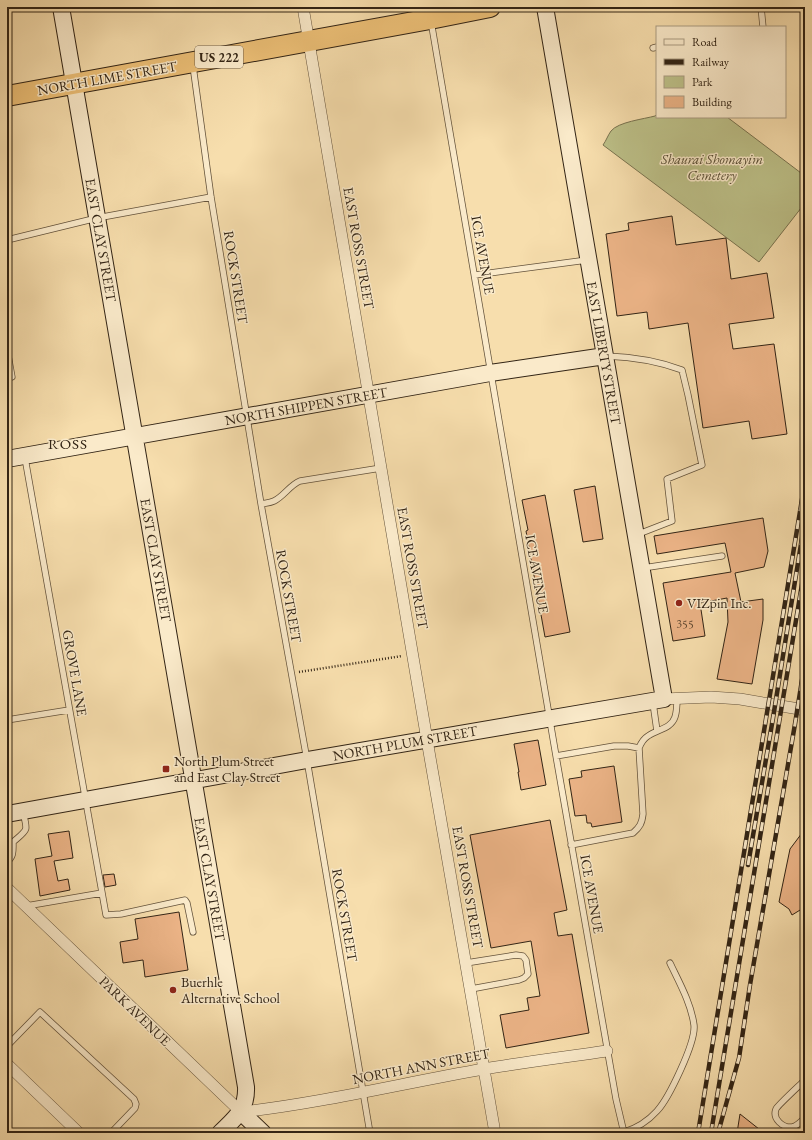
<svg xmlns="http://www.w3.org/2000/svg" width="812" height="1140" font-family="'EB Garamond',serif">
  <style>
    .green { fill: #bdc189; stroke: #78724f }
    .building { fill: #ebb386; stroke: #322415 }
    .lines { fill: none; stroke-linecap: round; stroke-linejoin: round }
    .lane-casing { stroke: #63523b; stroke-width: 7 }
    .street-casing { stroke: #63523b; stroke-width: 12 }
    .secondary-casing { stroke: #322415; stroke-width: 18 }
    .highway-casing { stroke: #322415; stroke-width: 22 }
    .path { stroke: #322415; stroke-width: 2.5; stroke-dasharray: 1 2; stroke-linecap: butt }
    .lane { stroke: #faeaca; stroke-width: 5.5 }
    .street { stroke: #faeaca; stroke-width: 11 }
    .secondary { stroke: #faeaca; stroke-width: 16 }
    .highway { stroke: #ecbf76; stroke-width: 20 }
    .rail-casing { stroke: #322415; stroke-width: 4.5 }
    .rail { stroke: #faeaca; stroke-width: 3; stroke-dasharray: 9; stroke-linecap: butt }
    .poi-dot { fill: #8f2418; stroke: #faeaca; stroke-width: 1.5 }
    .labels { text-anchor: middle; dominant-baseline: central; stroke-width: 3; stroke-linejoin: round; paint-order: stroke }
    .number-label { font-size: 12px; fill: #604831 }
    .shield { fill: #faeaca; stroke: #6e5f4b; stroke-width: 1 }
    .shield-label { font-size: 13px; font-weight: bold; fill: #322415 }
    .street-label { font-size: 14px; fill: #322415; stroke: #faeaca }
    .park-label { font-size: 14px; font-style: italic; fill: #554b32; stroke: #faeaca }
    .poi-label { font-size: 14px; fill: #322415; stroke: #faeaca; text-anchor: start }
    .neighbourhood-label { font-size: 15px; letter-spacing: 1px; fill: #322415; stroke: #faeaca }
  </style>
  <rect width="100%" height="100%" fill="#f7dead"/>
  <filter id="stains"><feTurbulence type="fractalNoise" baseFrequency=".005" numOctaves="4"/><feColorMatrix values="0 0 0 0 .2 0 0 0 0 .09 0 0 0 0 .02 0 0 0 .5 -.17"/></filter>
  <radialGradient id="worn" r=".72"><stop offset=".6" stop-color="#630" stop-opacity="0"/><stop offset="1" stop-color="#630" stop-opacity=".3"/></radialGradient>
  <path class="green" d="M 657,114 L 657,117 L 727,117 L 805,176 L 805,203 L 759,262 L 603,145 C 606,141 608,135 611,131 C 618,122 644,119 655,116 Z"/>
  <path class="building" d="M 672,216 L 676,245 L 726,238 L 731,279 L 767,273 L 774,318 L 729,324 L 733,349 L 774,344 L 787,434 L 752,439 L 749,421 L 703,428 L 688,323 L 649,329 L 647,312 L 617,316 L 606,234 L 629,230 L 628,223 Z
    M 595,486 L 603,539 L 583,542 L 574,490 Z
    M 545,495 L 570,632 L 545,637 L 526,531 L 528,530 L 522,500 Z
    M 763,518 L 768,551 L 764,567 L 735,573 L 741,602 L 763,599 L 763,620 L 752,684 L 717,679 L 728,622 L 727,598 L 700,603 L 705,636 L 673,641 L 663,583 L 731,572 L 725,543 L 657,554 L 654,536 Z
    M 538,740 L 546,785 L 521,790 L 518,772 L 519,772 L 514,744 Z
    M 614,766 L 622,822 L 592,827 L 591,823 L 587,823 L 586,815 L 575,816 L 569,779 L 582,777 L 581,771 Z
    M 550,820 L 567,910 L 554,913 L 558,936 L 572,934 L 589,1033 L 506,1048 L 500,1015 L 529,1010 L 527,998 L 540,996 L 531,941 L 491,948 L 470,835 Z
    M 805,829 L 805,907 L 792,915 L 789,909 L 779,902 L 790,849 Z
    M 69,831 L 73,858 L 54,861 L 58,881 L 68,879 L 70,890 L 40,896 L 35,859 L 52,856 L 48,834 Z
    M 114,874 L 116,885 L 105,887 L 103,875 Z
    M 179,912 L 188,970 L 145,977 L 143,960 L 123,963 L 120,942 L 138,939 L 135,919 Z
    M 740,1114 L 764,1133 L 737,1133 Z"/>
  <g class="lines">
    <g class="lane-casing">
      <path id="lane" d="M 761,7 L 763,27
        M 431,21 L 556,756 L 616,1099 L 624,1133
        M 653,48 L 657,47
        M 193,66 L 211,197 L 261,504 L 307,760 L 370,1133
        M 7,240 L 97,218 L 211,197
        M 475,275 L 587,260
        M 7,349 L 12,377
        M 607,356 C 633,357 658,361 682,370 L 688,395 L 702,465 L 667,479 L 672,521 L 636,535
        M 25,458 L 106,915 L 121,914 L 185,900 L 187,903 L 193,932
        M 261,504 C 265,503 270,503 274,501 C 284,496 290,485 300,481 L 381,468
        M 643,568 L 722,556
        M 653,703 L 657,731
        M 7,720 L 69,710
        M 556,756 L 614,746 L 628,746 L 639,748
        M 571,845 L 633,833 C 640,827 642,823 643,814 L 639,748 C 641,743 643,739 648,736 C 658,729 671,729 675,717 C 677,711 677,704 677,698
        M 7,862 C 14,856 13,851 13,842 C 28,829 28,832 23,812
        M 26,906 L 102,893
        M 466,963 L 516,955 L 523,956 L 526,960 L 528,974 L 524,978 L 519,980 L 471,989
        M 7,1046 L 40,1012 L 134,1099 L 136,1104 L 135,1108 L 111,1133
        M 805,1080 C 800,1085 778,1105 776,1109 C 772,1119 783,1128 792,1127 C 798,1126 801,1121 805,1118
        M 624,1132 C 637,1128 648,1121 657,1111 C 669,1098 696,1042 694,1025 C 691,1003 679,982 670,963"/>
    </g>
    <g class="street-casing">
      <path id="street" d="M 303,7 L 427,740 L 495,1133
        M 664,699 L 711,697 L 740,699 L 805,710
        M 7,888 L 241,1112 C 322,1103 403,1083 484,1069 C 525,1062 566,1057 607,1051
        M 7,1064 L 79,1133"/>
    </g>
    <g class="secondary-casing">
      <path id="secondary" d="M 61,7 L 246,1087 C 247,1110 235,1118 220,1133
        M 7,459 L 490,373 L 605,356
        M 7,814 L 307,760 L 664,699 L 545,7
        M 241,1112 L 263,1133"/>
    </g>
    <g class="highway-casing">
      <path id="highway" d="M 7,96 L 430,19 L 490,7"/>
    </g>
    <path class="path" d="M 299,672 L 402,656"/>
    <use href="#lane" class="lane"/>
    <use href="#street" class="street"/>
    <use href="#secondary" class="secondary"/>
    <use href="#highway" class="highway"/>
    <g class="rail-casing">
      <path id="rail" d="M 748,865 L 773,718 L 805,519
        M 698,1133 L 805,481
        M 711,1133 L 805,566
        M 718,1133 L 739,1058 L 750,985 L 795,724 L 805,661"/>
    </g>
    <use href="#rail" class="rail"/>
  </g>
  <g class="poi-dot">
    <circle cx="679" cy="603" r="4"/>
    <rect x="162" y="765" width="8" height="8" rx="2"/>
    <circle cx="173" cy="990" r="4"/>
  </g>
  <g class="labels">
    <g class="number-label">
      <text x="685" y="624">355</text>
    </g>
    <rect class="shield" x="195" y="46" width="48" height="22" rx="3"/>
    <g class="shield-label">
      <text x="219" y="57">US 222</text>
    </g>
    <g class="street-label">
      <text transform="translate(107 78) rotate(-10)">NORTH LIME STREET</text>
      <text transform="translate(101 240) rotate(80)">EAST CLAY STREET</text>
      <text transform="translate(359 248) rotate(80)">EAST ROSS STREET</text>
      <text transform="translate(483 255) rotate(80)">ICE AVENUE</text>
      <text transform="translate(236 277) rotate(81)">ROCK STREET</text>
      <text transform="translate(604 353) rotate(80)">EAST LIBERTY STREET</text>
      <text transform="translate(306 406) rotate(-10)">NORTH SHIPPEN STREET</text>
      <text transform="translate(156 560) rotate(80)">EAST CLAY STREET</text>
      <text transform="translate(413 568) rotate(80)">EAST ROSS STREET</text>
      <text transform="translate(537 574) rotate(80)">ICE AVENUE</text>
      <text transform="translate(289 596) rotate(80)">ROCK STREET</text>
      <text transform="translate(75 673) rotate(80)">GROVE LANE</text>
      <text transform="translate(405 743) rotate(-10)">NORTH PLUM STREET</text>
      <text transform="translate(210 879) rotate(80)">EAST CLAY STREET</text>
      <text transform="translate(468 887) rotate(80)">EAST ROSS STREET</text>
      <text transform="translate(592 894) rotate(80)">ICE AVENUE</text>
      <text transform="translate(345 915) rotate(80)">ROCK STREET</text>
      <text transform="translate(135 1011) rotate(44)">PARK AVENUE</text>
      <text transform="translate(421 1066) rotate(-11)">NORTH ANN STREET</text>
    </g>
    <g class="park-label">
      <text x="712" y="159">Shaurai Shomayim<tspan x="712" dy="16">Cemetery</tspan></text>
    </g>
    <g class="poi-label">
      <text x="687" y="603">VIZpin Inc.</text>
      <text x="174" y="761">North Plum Street<tspan x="174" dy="16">and East Clay Street</tspan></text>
      <text x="181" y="982">Buerhle<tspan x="181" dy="16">Alternative School</tspan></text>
    </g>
    <g class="neighbourhood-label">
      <text x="68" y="443">ROSS</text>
    </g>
  </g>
  <rect width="812" height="1140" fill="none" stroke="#f7dead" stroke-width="24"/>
  <rect x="8" y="8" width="796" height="1124" fill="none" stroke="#322415" stroke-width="2"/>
  <rect x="12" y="12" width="788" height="1116" fill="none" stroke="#322415"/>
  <rect x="656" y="26" width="130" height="92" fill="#faeaca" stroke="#aa9b82"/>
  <rect x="664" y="39" width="20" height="6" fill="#faeaca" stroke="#aa9b82"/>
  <text x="692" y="46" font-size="12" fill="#322415">Road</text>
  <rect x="664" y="59" width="20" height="6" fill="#322415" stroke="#aa9b82"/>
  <text x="692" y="66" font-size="12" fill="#322415">Railway</text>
  <rect x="664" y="76" width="20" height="12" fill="#bdc189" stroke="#aa9b82"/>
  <text x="692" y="86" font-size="12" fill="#322415">Park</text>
  <rect x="664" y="96" width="20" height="12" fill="#ebb386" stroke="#aa9b82"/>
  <text x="692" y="106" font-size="12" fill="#322415">Building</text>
  <rect width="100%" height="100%" filter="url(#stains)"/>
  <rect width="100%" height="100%" fill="url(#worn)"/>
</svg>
